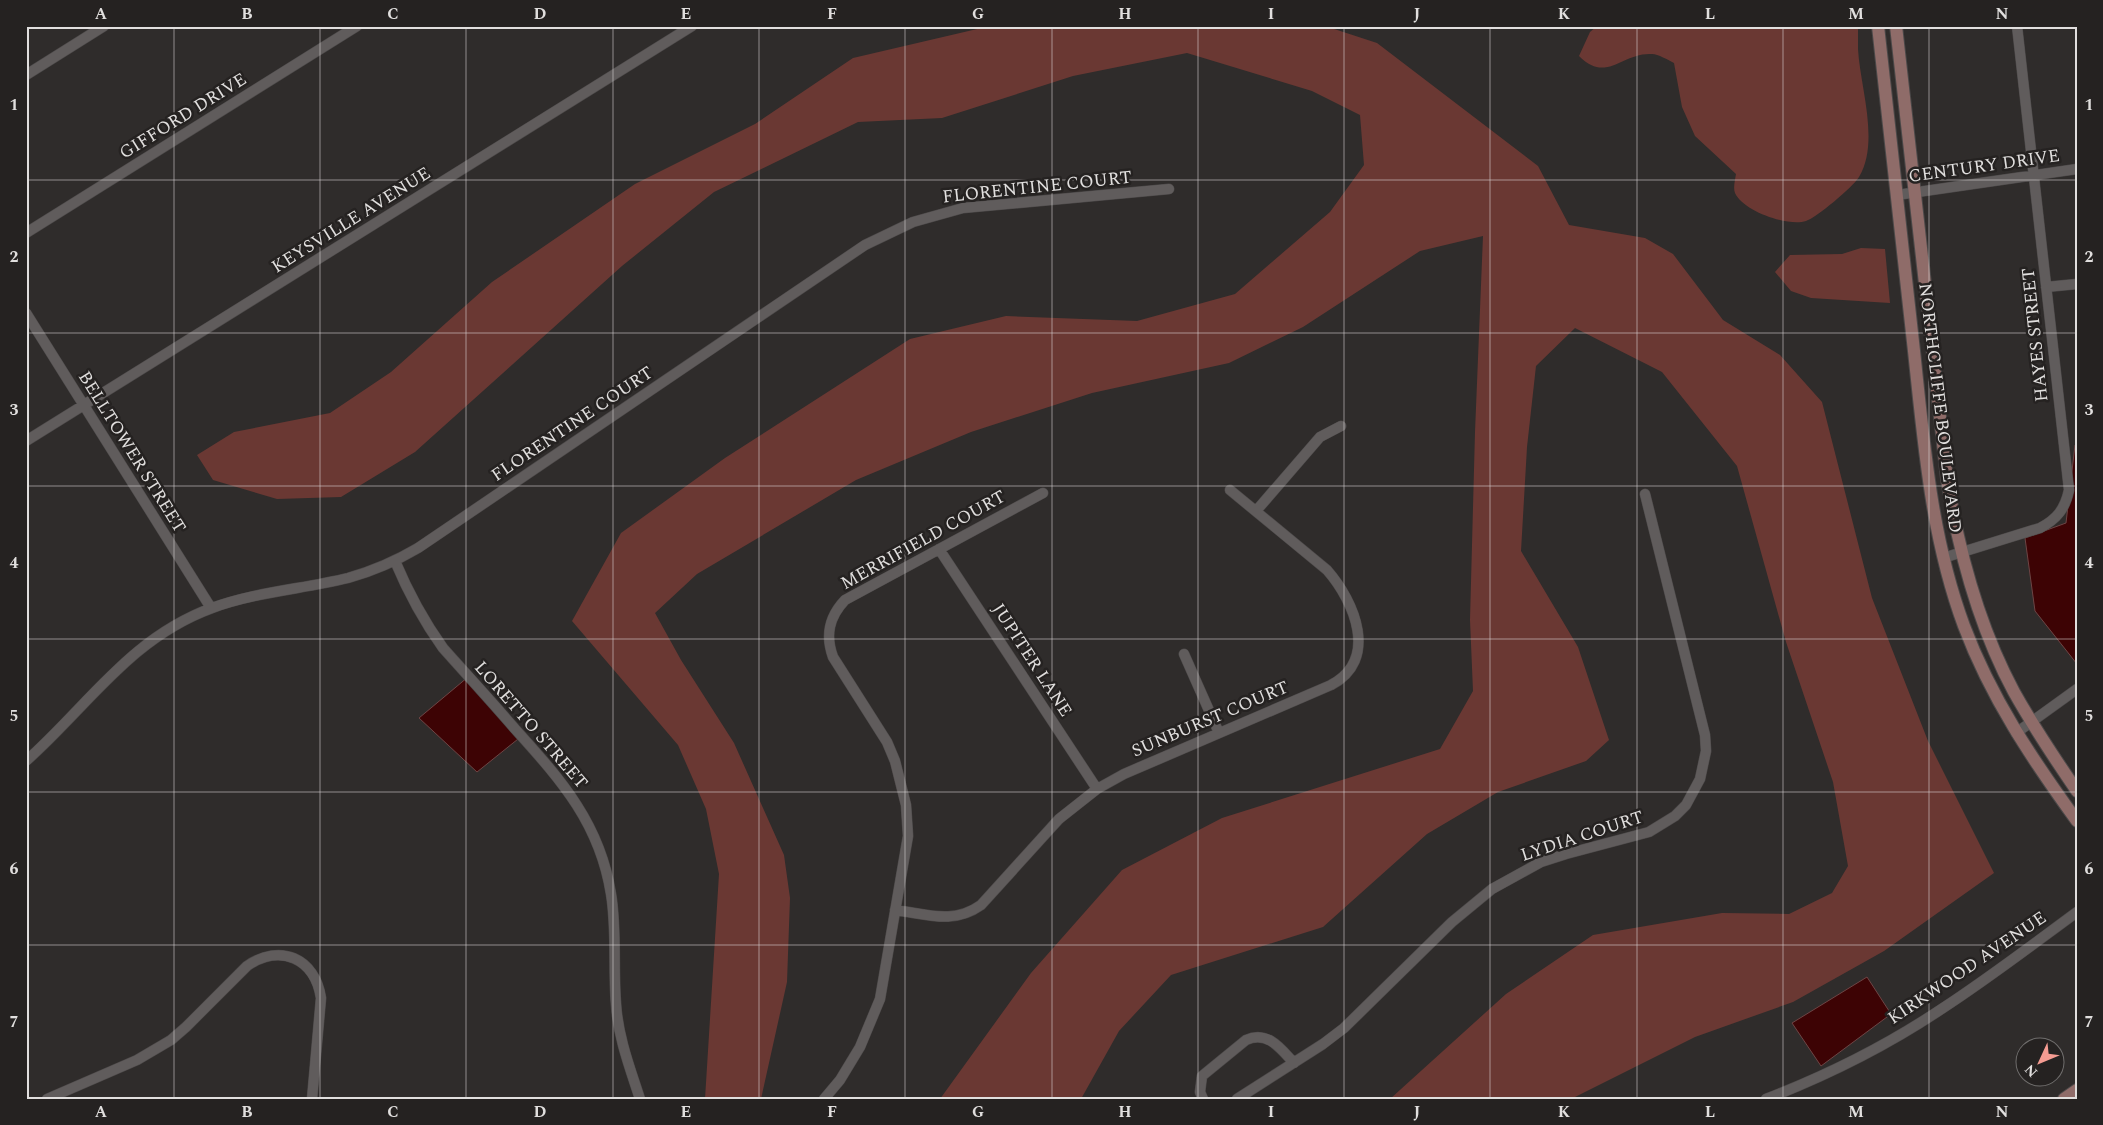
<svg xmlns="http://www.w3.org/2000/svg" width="2103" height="1125" font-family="Spectral,serif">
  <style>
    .green { fill: #6a3833 }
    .water { fill: #3d0304; stroke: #6e4545 }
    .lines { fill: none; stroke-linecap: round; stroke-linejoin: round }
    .minor-casing { stroke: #4c4949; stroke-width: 11 }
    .secondary-casing { stroke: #4c4949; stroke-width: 14 }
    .minor { stroke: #605c5c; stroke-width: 10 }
    .secondary { stroke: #8f6c69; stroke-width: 12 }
    .grid { fill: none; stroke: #e1dfde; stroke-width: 1; stroke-opacity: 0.55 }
    .labels { text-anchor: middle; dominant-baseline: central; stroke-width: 5; stroke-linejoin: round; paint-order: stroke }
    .street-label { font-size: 18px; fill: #e1dfde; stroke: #252221 }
    .neatline { fill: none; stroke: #e1dfde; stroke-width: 2 }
    .grid-label { font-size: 16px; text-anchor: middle; font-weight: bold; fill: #e1dfde }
  </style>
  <rect width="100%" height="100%" fill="#2f2c2b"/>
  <path class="green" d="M 990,26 L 1325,26 L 1377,43 L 1538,166 L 1569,225 L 1645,238 L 1673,254 L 1723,320 L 1780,355 L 1822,402 L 1872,598 L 1928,741 L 1994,873 L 1884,951 L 1793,1002 L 1695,1037 L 1571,1099 L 1390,1099 L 1506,994 L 1593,935 L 1722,913 L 1789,914 L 1832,893 L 1848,866 L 1833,782 L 1786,642 L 1737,466 L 1662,372 L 1575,328 L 1536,366 L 1527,447 L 1521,551 L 1578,647 L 1609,740 L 1586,761 L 1498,792 L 1427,834 L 1323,927 L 1171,975 L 1119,1031 L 1081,1099 L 940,1099 L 1031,973 L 1122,870 L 1222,818 L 1440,749 L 1473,691 L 1470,620 L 1475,432 L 1483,236 L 1420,251 L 1303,327 L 1229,363 L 1092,393 L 971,432 L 856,480 L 697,574 L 655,613 L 681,660 L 734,743 L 784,855 L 790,898 L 787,982 L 761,1099 L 705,1099 L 719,874 L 706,809 L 678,745 L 572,621 L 621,533 L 725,458 L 910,339 L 1006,316 L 1137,321 L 1235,294 L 1330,212 L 1364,165 L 1360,115 L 1312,91 L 1187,53 L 1073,76 L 942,118 L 858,122 L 714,192 L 622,266 L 415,452 L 341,497 L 277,499 L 213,480 L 197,455 L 234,432 L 330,413 L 391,372 L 492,282 L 635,184 L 755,124 L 853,58 Z
    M 1597,26 L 1858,26 C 1858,34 1858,42 1858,49 C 1860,87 1880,142 1859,177 C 1853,187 1816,218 1806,221 C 1788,227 1743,211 1735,193 C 1733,188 1735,180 1736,174 L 1695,136 L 1682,107 L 1674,63 C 1668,60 1658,54 1652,54 C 1622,52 1607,84 1579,56 L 1590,32 Z
    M 1861,248 L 1885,249 L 1890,303 L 1811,298 L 1791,291 L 1775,272 L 1790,255 L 1842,254 Z"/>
  <path class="water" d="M 2075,445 L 2077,445 L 2077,664 L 2035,611 L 2025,538 L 2066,523 Z
    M 468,677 L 523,735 L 477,772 L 419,718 Z
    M 1867,977 L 1891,1014 L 1821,1066 L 1792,1023 Z"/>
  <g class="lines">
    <g class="minor-casing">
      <path id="minor" d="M 26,75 L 104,26
        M 1897,195 L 2077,169
        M 26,233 L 357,26
        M 2046,287 L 2077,284
        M 26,313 L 211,608
        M 26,441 L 692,26
        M 1256,511 L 1320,437 L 1341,426
        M 939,549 L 1097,789
        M 1943,558 L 2040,528 C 2057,519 2065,509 2069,490 L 2017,26
        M 395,561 C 408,592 423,620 443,648 C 467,675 492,702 516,730 C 562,781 600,824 611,894 C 617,930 613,967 616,1004 C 618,1037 630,1068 640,1099
        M 1184,654 L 1219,733
        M 2016,733 L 2077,689
        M 26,761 C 88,706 130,638 212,608 C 255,592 303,589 348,578 C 373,571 396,561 418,548 L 865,245 L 913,222 L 963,208 L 1169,189
        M 895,910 C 927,914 953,925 981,905 L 1059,819 L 1097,789 L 1124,774 L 1331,685 C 1379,660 1355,602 1327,570 L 1230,490
        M 47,1099 L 137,1060 L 171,1040 L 186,1027 L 247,966 C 280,943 315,958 321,998 L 312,1099
        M 824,1099 L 840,1080 L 860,1047 L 880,999 L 908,836 L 906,805 L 895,761 L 887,742 L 833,657 C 825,635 829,617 845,600 L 1043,493
        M 1203,1099 L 1200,1092 L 1202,1076 L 1246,1040 C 1268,1030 1281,1049 1294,1063
        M 1237,1099 L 1323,1044 L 1344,1028 L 1452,922 L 1492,889 L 1541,862 L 1566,854 L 1649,832 L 1675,816 L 1686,805 L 1700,779 L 1706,751 L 1705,735 L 1645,494
        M 1766,1099 C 1828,1075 1888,1045 1943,1008 C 1989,978 2032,945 2077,912"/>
    </g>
    <g class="secondary-casing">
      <path id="secondary" d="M 1878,26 C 1890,134 1902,243 1914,351 C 1924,444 1931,537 1964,626 C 1991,698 2032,759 2077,821
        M 1896,26 L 1947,479 C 1959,553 1978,625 2014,692 C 2033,726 2055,759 2077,791
        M 2064,1099 L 2077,1090"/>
    </g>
    <use href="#minor" class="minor"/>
    <use href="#secondary" class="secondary"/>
  </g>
  <path class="grid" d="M 174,26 L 174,1099M 320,26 L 320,1099M 466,26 L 466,1099M 613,26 L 613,1099M 759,26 L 759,1099M 905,26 L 905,1099M 1052,26 L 1052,1099M 1198,26 L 1198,1099M 1344,26 L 1344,1099M 1490,26 L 1490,1099M 1637,26 L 1637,1099M 1783,26 L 1783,1099M 1929,26 L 1929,1099M 26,180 L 2077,180M 26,333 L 2077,333M 26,486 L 2077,486M 26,639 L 2077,639M 26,792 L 2077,792M 26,945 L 2077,945"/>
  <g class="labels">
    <g class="street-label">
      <text transform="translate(183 116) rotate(-32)">GIFFORD DRIVE</text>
      <text transform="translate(1984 166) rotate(-8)">CENTURY DRIVE</text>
      <text transform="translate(1037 187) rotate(-6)">FLORENTINE COURT</text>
      <text transform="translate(351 220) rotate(-32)">KEYSVILLE AVENUE</text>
      <text transform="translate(2035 335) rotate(-96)">HAYES STREET</text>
      <text transform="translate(1940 408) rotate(83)">NORTHCLIFFE BOULEVARD</text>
      <text transform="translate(572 424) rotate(-34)">FLORENTINE COURT</text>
      <text transform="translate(132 452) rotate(58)">BELLTOWER STREET</text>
      <text transform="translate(923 540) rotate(-29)">MERRIFIELD COURT</text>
      <text transform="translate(1032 660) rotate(57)">JUPITER LANE</text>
      <text transform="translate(1210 719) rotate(-23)">SUNBURST COURT</text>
      <text transform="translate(531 725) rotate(49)">LORETTO STREET</text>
      <text transform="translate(1582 836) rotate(-18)">LYDIA COURT</text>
      <text transform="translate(1967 968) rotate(-34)">KIRKWOOD AVENUE</text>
    </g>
  </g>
  <rect width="2103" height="1125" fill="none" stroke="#252221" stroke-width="55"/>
  <g transform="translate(2040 1062) rotate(226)"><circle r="24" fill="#252221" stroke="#706e6d"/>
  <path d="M0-4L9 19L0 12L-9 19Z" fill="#f59c92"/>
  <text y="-8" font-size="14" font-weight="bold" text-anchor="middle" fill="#e1dfde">N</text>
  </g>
  <rect x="28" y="28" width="2048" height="1070" class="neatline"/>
  <g class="grid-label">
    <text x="101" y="19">A</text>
    <text x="247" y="19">B</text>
    <text x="393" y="19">C</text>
    <text x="540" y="19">D</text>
    <text x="686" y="19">E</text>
    <text x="832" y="19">F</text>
    <text x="978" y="19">G</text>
    <text x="1125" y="19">H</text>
    <text x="1271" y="19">I</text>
    <text x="1417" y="19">J</text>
    <text x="1564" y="19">K</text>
    <text x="1710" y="19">L</text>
    <text x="1856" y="19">M</text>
    <text x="2002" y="19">N</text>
    <text x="14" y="110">1</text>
    <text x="2089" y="110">1</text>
    <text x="14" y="262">2</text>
    <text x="2089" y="262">2</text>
    <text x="14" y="415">3</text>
    <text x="2089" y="415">3</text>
    <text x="14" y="568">4</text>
    <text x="2089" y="568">4</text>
    <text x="14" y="721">5</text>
    <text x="2089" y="721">5</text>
    <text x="14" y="874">6</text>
    <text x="2089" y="874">6</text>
    <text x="14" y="1027">7</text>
    <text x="2089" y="1027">7</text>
    <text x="101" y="1117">A</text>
    <text x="247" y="1117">B</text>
    <text x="393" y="1117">C</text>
    <text x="540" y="1117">D</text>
    <text x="686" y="1117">E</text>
    <text x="832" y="1117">F</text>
    <text x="978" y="1117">G</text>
    <text x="1125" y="1117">H</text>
    <text x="1271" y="1117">I</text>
    <text x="1417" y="1117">J</text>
    <text x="1564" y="1117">K</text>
    <text x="1710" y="1117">L</text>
    <text x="1856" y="1117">M</text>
    <text x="2002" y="1117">N</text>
  </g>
</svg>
